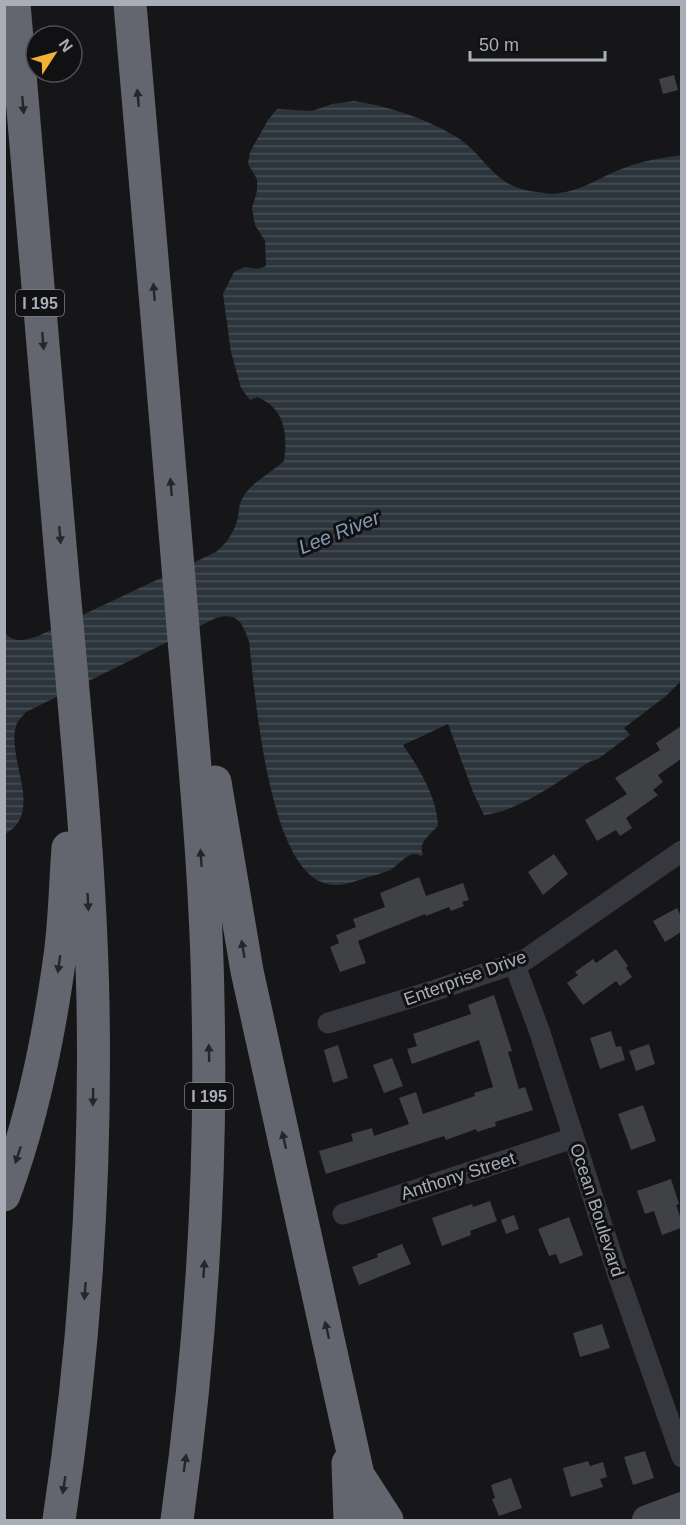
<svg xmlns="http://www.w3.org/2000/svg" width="686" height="1525" font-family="Arial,sans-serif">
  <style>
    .water { fill: url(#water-rules) }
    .building { fill: #404145 }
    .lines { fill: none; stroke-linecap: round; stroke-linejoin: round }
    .minor { stroke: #37383d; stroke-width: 21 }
    .secondary { stroke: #45474d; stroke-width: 30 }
    .motorway { stroke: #63666e; stroke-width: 33 }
    .oneway { fill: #26262a }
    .labels { text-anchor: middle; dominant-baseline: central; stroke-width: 6; stroke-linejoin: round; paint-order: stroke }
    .shield { fill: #111113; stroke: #7b7e86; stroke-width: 1.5 }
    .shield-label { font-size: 16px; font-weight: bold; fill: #a8adb8 }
    .street-label { font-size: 18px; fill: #a8adb8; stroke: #111113 }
    .water-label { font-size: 20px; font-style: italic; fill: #7f9bb3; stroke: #111113 }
  </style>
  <defs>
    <pattern id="water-rules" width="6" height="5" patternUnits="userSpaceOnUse" patternTransform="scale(1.5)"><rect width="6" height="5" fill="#2c353c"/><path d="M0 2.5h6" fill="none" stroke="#485056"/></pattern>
  </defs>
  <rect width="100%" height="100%" fill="#161618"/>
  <path class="water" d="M 354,101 C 388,106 424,118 453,135 C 487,154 491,188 537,192 C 545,193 553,195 560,193 C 583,190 602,176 624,168 C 642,161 662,158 681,155 L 681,681 L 666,696 L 624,728 L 630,735 L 598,759 L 591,761 C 560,780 520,811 484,815 L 473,792 L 448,724 L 403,745 C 419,768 437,797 438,826 C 431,834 417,843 423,854 L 421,856 C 409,848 400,865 390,870 C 384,873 375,875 368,877 C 354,882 339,888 324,883 C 268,866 255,693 249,641 C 242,623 238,612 216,618 L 26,712 C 23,716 19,719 17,723 C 4,756 46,812 5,834 L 4,632 C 13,644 26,640 38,636 L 216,552 C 227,543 235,531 238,517 C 239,511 239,504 242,499 C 251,482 270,474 284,461 C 288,435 285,408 257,397 L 250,400 L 241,388 L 231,352 L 223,294 L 234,272 L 245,267 L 258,269 L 266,266 L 265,241 L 255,225 L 252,208 L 257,191 L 257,179 L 248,164 L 250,152 L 268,120 L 277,109 L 312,111 L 332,104 Z"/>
  <path class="building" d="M 674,75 L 678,90 L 663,94 L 659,79 Z
    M 681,726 L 681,759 L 658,775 L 663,782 L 653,790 L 658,795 L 626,818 L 632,828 L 620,836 L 616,830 L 597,841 L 585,820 L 627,794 L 615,778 L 660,750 L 656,743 Z
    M 554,854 L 568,874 L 543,895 L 528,872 Z
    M 419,877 L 426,896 L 463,883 L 469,900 L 462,902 L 464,906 L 451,911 L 449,907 L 426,916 L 425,914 L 358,941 L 366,963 L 340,972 L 330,947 L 339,943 L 336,935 L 356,927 L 353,919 L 385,907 L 380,893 Z
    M 677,908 L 681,916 L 681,932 L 665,942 L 653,921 Z
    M 616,949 L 628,966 L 626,968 L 632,977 L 620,986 L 616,981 L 583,1005 L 567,983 L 578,975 L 575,972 L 593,959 L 596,963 Z
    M 494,995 L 512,1051 L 508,1052 L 519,1089 L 525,1087 L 533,1110 L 495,1122 L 496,1126 L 477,1132 L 476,1129 L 446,1140 L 444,1136 L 326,1174 L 319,1151 L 353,1141 L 351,1134 L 372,1128 L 374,1136 L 409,1124 L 399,1098 L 416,1092 L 423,1114 L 475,1096 L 474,1093 L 493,1087 L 479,1040 L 412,1064 L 407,1049 L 417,1046 L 413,1034 L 471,1014 L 468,1005 Z
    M 611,1031 L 616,1047 L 621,1046 L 625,1060 L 600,1069 L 590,1038 Z
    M 649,1044 L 655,1064 L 636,1071 L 629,1051 Z
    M 338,1045 L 348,1078 L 333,1083 L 324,1050 Z
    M 392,1058 L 403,1086 L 384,1093 L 373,1065 Z
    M 643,1105 L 656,1141 L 631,1150 L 618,1114 Z
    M 671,1179 L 679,1204 L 676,1205 L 681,1219 L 681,1228 L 662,1235 L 654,1211 L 645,1214 L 637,1191 Z
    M 490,1201 L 497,1221 L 470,1231 L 471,1235 L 442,1246 L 432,1218 L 472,1204 L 473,1207 Z
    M 514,1215 L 519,1229 L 506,1234 L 501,1220 Z
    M 569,1217 L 583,1255 L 560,1264 L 556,1254 L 549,1256 L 538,1229 Z
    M 402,1244 L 411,1264 L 359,1285 L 352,1267 L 378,1257 L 377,1254 Z
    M 602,1324 L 610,1348 L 580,1357 L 573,1333 Z
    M 645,1451 L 654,1478 L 633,1485 L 624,1457 Z
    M 588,1461 L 590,1466 L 603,1462 L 607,1477 L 600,1479 L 603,1487 L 571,1497 L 563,1468 Z
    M 511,1478 L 522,1508 L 499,1516 L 492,1499 L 495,1498 L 491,1485 Z"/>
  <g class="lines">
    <path class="minor" d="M 514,963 L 539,1030 L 619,1278 L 682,1457
      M 328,1023 L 436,990 L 525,960 L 682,851
      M 343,1214 L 573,1138"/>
    <path class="secondary" d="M 647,1520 L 682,1507"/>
    <path class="motorway" d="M 14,4 C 29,185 45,365 60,545 C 73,697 90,850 93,1003 C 96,1176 85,1349 59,1520
      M 130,4 C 147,200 164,395 180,591 C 191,728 206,865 208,1002 C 212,1176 201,1348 177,1520
      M 215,782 L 247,971 L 358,1475 L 387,1520
      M 4,1195 C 32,1120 48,1041 59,963 C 65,925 65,886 68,848
      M 348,1463 L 350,1520"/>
  </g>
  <defs><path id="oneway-solid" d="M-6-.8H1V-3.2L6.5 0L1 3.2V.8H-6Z" transform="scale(1.5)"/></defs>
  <g class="oneway">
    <use href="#oneway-solid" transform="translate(138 98) rotate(-95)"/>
    <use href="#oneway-solid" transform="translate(23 105) rotate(85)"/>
    <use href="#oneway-solid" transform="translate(154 292) rotate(-95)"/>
    <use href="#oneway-solid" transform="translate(43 341) rotate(85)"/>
    <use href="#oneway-solid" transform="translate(171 487) rotate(-95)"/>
    <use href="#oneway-solid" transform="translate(60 535) rotate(85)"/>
    <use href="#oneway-solid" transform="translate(201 858) rotate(-94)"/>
    <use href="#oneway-solid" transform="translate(88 902) rotate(87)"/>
    <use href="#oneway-solid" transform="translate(243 949) rotate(-100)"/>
    <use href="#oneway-solid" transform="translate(59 964) rotate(98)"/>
    <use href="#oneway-solid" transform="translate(209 1053) rotate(-91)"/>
    <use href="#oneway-solid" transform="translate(93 1097) rotate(91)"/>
    <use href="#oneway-solid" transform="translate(284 1140) rotate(-103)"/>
    <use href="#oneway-solid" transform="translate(18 1155) rotate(108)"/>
    <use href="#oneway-solid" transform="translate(204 1269) rotate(-86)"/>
    <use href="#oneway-solid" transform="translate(85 1291) rotate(94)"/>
    <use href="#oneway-solid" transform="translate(327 1330) rotate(-103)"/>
    <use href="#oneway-solid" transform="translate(185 1463) rotate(-82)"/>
    <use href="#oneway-solid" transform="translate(64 1485) rotate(99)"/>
  </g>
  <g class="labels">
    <g class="shield">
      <rect x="16" y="290" width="48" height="26" rx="4.5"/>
      <rect x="185" y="1083" width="48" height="26" rx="4.5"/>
    </g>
    <g class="shield-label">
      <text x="40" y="303">I 195</text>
      <text x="209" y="1096">I 195</text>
    </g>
    <g class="street-label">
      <text transform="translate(465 978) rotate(-20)">Enterprise Drive</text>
      <text transform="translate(458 1176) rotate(-18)">Anthony Street</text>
      <text transform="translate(597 1210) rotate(72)">Ocean Boulevard</text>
    </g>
    <g class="water-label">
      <text transform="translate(339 532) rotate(-22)">Lee River</text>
    </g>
  </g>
  <rect width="686" height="1525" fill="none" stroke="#a8adb8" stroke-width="12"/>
  <g transform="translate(54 54) rotate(54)"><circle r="28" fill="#111113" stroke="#4d4f55" stroke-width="1.5"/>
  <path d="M0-4.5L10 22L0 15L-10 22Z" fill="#f2b134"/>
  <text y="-9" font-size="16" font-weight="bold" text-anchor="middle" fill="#a8adb8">N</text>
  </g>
  <path d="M470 51v9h135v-9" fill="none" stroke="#a8adb8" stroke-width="3"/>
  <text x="479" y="51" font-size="18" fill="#a8adb8" stroke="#111113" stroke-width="4.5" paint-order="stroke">50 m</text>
</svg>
